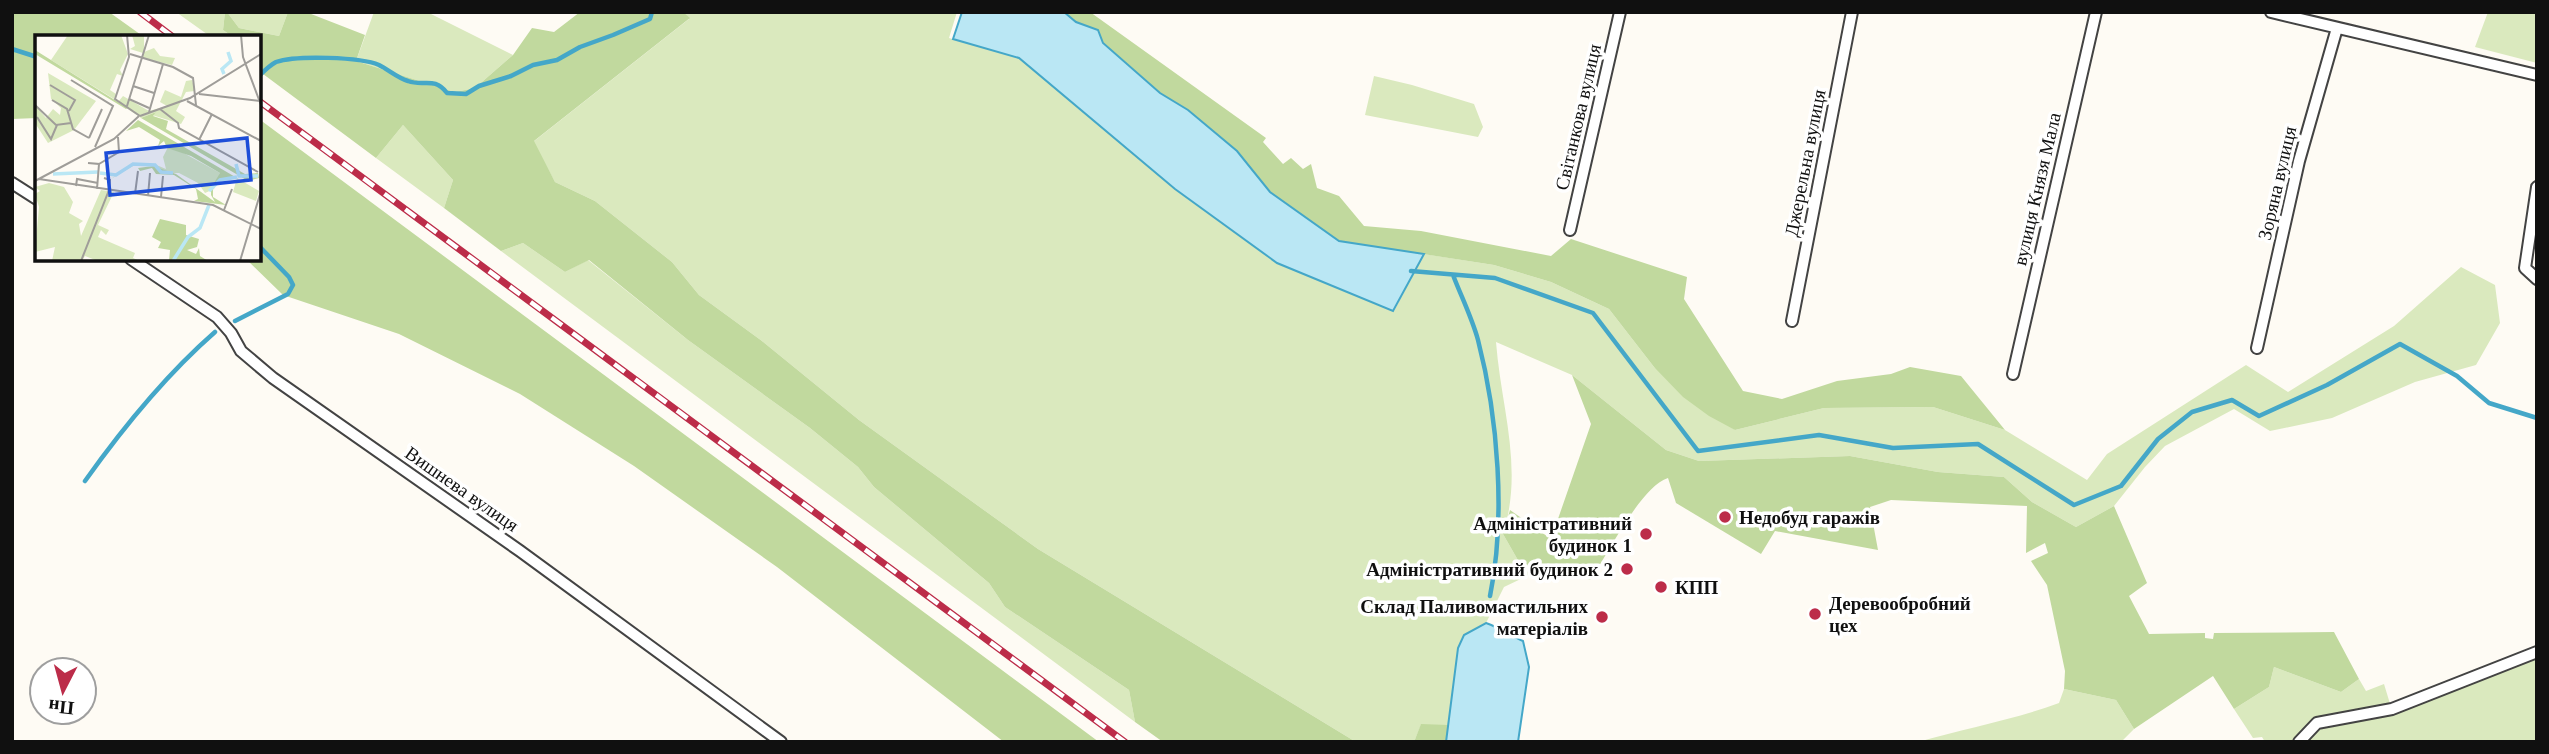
<svg xmlns="http://www.w3.org/2000/svg" width="2549" height="754" font-family="Georgia,serif">
  <style>
    .green { fill: #dae9be }
    .forest { fill: #c1d99e }
    .water { fill: #bae7f4; stroke: #44a7c8; stroke-width: 2 }
    .lines { fill: none; stroke-linecap: round; stroke-linejoin: round }
    .stream { stroke: #44a7c8; stroke-width: 4.5 }
    .minor-casing { stroke: #434343; stroke-width: 14 }
    .minor { stroke: #fff; stroke-width: 10 }
    .rail-casing { stroke: #bc2c49; stroke-width: 7 }
    .rail { stroke: #fff; stroke-width: 4.5; stroke-dasharray: 13; stroke-linecap: butt }
    .poi-dot { fill: #bc2c49; stroke: #fff; stroke-width: 2.5 }
    .labels { text-anchor: middle; dominant-baseline: central; stroke-width: 7; stroke-linejoin: round; paint-order: stroke }
    .street-label { font-size: 19px; fill: #101010; stroke: #fff }
    .poi-label { font-size: 19px; font-weight: bold; fill: #101010; stroke: #fff; text-anchor: start }
    .inset-river { fill: none; stroke: #bae7f4; stroke-width: 3.5 }
    .inset-road { fill: none; stroke: #9f9d99; stroke-width: 2 }
    .view { fill: #1d4ed8; fill-opacity: 0.15; stroke: #1d4ed8; stroke-width: 3.5 }
    .inset-edge { fill: none; stroke: #101010; stroke-width: 3.5 }
  </style>
  <rect width="100%" height="100%" fill="#fefbf4"/>
  <path class="green" d="M 176,12 L 225,12 L 223,30 L 233,37 L 211,37 Z
    M 227,12 L 288,12 L 279,36 L 239,28 Z
    M 374,12 L 427,12 L 513,55 L 475,88 L 455,92 L 356,61 Z
    M 683,12 L 957,12 L 949,38 L 1019,58 L 1175,189 L 1277,263 L 1394,311 L 1424,254 L 1494,265 L 1551,282 L 1609,309 L 1654,367 L 1735,430 L 1824,408 L 1933,407 L 2005,430 L 2087,480 L 2107,454 L 2246,365 L 2288,392 L 2394,326 L 2461,267 L 2495,285 L 2500,323 L 2476,365 L 2415,382 L 2332,418 L 2270,431 L 2234,409 L 2165,446 L 2145,467 L 2114,506 L 2076,527 L 2032,502 L 2004,477 L 1938,472 L 1850,456 L 1699,461 L 1666,450 L 1572,375 L 1496,342 C 1501,408 1524,468 1503,534 L 1527,576 L 1504,587 L 1486,623 L 1464,635 L 1458,649 L 1448,725 L 1421,725 L 1414,742 L 1356,742 L 1038,549 L 859,420 L 762,341 L 699,295 L 672,262 L 595,201 L 555,182 L 533,142 L 689,19 Z
    M 2488,12 L 2537,12 L 2537,63 L 2475,47 Z
    M 1374,76 L 1412,85 L 1474,104 L 1483,127 L 1478,137 L 1365,115 Z
    M 403,125 L 453,180 L 444,208 L 376,158 Z
    M 523,243 L 565,272 L 588,260 L 688,340 L 810,428 L 858,467 L 874,487 L 989,583 L 1005,607 L 1129,690 L 1135,722 L 501,251 Z
    M 2537,648 L 2537,742 L 2265,742 L 2262,737 L 2253,738 L 2234,709 L 2269,687 L 2274,667 L 2341,692 L 2359,679 L 2366,691 L 2384,684 L 2391,707 Z
    M 2064,689 L 2116,700 L 2134,729 L 2121,742 L 1918,742 C 1965,728 2013,720 2059,703 Z"/>
  <path class="forest" d="M 12,12 L 109,12 L 144,37 L 37,37 L 37,118 L 12,119 Z
    M 225,12 L 227,12 L 239,28 L 279,36 L 288,12 L 306,12 L 365,35 L 356,61 L 455,92 L 475,88 L 513,55 L 532,28 L 554,32 L 580,12 L 683,12 L 690,18 L 534,141 L 555,182 L 595,201 L 672,262 L 699,295 L 762,341 L 859,420 L 1038,549 L 1356,742 L 1163,742 L 1135,722 L 1129,690 L 1005,607 L 989,583 L 874,487 L 858,467 L 810,428 L 688,340 L 589,260 L 565,272 L 523,243 L 501,251 L 444,208 L 453,180 L 403,125 L 376,158 L 259,71 L 259,37 L 233,37 L 223,30 Z
    M 1064,12 L 1090,12 L 1266,138 L 1263,142 L 1283,164 L 1291,158 L 1303,169 L 1311,164 L 1317,188 L 1339,196 L 1364,226 L 1421,231 L 1551,256 L 1571,239 L 1687,277 L 1684,299 L 1743,391 L 1782,399 L 1837,381 L 1891,374 L 1910,367 L 1961,376 L 2005,430 L 1933,407 L 1824,408 L 1735,430 L 1709,416 L 1683,397 L 1654,367 L 1609,309 L 1551,282 L 1494,265 L 1339,241 L 1270,192 L 1237,151 L 1188,110 L 1160,93 L 1103,43 L 1098,30 L 1076,22 Z
    M 259,119 L 1099,742 L 1004,742 L 777,567 L 634,466 L 520,394 L 399,334 L 283,295 L 246,259 L 259,259 Z
    M 1572,375 L 1666,450 L 1699,461 L 1850,456 L 1938,472 L 2004,477 L 2032,502 L 2076,527 L 2114,506 L 2147,583 L 2129,596 L 2149,634 L 2205,633 L 2205,638 L 2213,639 L 2214,633 L 2334,632 L 2359,679 L 2341,692 L 2274,667 L 2269,687 L 2234,709 L 2213,676 L 2134,729 L 2116,700 L 2064,689 L 2065,671 L 2047,585 L 2031,561 L 2048,553 L 2045,543 L 2026,553 L 2027,506 L 1891,500 L 1870,507 L 1878,550 L 1775,531 L 1761,554 L 1676,503 L 1668,478 C 1640,487 1608,555 1590,580 L 1550,565 L 1527,576 L 1503,534 L 1510,510 L 1551,539 L 1591,424 Z
    M 1421,724 L 1448,725 L 1446,742 L 1414,742 Z"/>
  <path class="water" d="M 962,12 L 1064,12 L 1076,22 L 1098,30 L 1103,43 L 1160,93 L 1188,110 L 1237,151 L 1270,192 L 1339,241 L 1424,254 L 1393,311 L 1277,263 L 1175,189 L 1019,58 L 953,39 Z
    M 1486,623 C 1500,628 1510,635 1523,641 L 1529,667 L 1518,742 L 1446,742 L 1458,648 L 1464,635 Z"/>
  <g class="lines">
    <path class="stream" d="M 12,49 L 37,57
      M 259,76 C 264,71 270,65 276,62 C 296,55 361,57 379,65 C 389,70 398,78 408,81 C 424,87 434,76 447,93 L 466,94 L 479,86 L 511,76 L 533,65 L 557,60 L 580,47 L 613,35 L 650,19 L 652,12
      M 1411,271 L 1495,278 L 1593,313 L 1698,451 L 1819,435 L 1893,448 L 1978,444 L 2074,505 L 2121,486 L 2158,439 L 2192,412 L 2232,400 L 2259,416 L 2327,385 L 2400,344 L 2457,376 L 2489,403 L 2537,418
      M 1453,275 C 1461,296 1472,318 1478,340 C 1498,417 1506,518 1490,596
      M 235,321 L 288,294 L 293,285 L 289,277 L 259,246
      M 85,481 C 122,429 167,374 215,332"/>
    <g class="minor-casing">
      <path id="minor" d="M 2271,12 L 2537,75
        M 12,183 L 37,199
        M 2537,187 L 2525,268 L 2537,279
        M 1570,230 L 1620,12
        M 131,259 L 217,317 L 231,333 L 241,351 L 273,378 L 520,551 L 781,742
        M 1792,321 L 1852,12
        M 2257,348 L 2299,161 L 2337,28
        M 2013,374 L 2096,12
        M 2299,742 L 2317,723 L 2392,709 L 2537,652"/>
    </g>
    <use href="#minor" class="minor"/>
    <g class="rail-casing">
      <path id="rail" d="M 140,12 L 173,37
        M 259,101 L 1125,742"/>
    </g>
    <use href="#rail" class="rail"/>
  </g>
  <g class="poi-dot">
    <circle cx="1725" cy="517" r="7"/>
    <circle cx="1646" cy="534" r="7"/>
    <circle cx="1627" cy="569" r="7"/>
    <circle cx="1661" cy="587" r="7"/>
    <circle cx="1815" cy="614" r="7"/>
    <circle cx="1602" cy="617" r="7"/>
  </g>
  <g class="labels">
    <g class="street-label">
      <text transform="translate(1578 117) rotate(-77)">Світанкова вулиця</text>
      <text transform="translate(1805 163) rotate(-79)">Джерельна вулиця</text>
      <text transform="translate(2277 183) rotate(-77)">Зоряна вулиця</text>
      <text transform="translate(2037 189) rotate(-77)">вулиця Князя Мала</text>
      <text transform="translate(462 489) rotate(35)">Вишнева вулиця</text>
    </g>
    <g class="poi-label">
      <text x="1739" y="517">Недобуд гаражів</text>
      <text x="1632" y="523" text-anchor="end">Адміністративний<tspan x="1632" dy="22">будинок 1</tspan></text>
      <text x="1613" y="569" text-anchor="end">Адміністративний будинок 2</text>
      <text x="1675" y="587">КПП</text>
      <text x="1829" y="603">Деревообробний<tspan x="1829" dy="22">цех</tspan></text>
      <text x="1588" y="606" text-anchor="end">Склад Паливомастильних<tspan x="1588" dy="22">матеріалів</tspan></text>
    </g>
  </g>
  <g transform="translate(35 35)">
    <rect width="226" height="226" fill="#fefbf4"/>
    <path d="M 33,0 L 86,0 L 93,19 L 85,35 L 88,41 L 82,39 L 75,55 L 81,59 L 79,64 L 16,25 ZM 97,0 L 109,0 L 109,17 L 119,13 L 125,21 L 140,23 L 137,30 L 107,23 L 108,18 L 95,14 L 100,11 ZM 13,38 L 61,66 L 39,95 L 13,108 L 0,88 L 0,70 L 11,83 L 18,74 L 25,80 L 26,73 L 16,64 ZM 157,45 L 160,56 L 151,57 L 141,76 L 150,82 L 146,89 L 117,80 L 121,77 L 106,83 L 83,67 L 88,61 L 114,76 L 132,71 L 125,67 L 130,55 L 146,62 L 151,46 ZM 134,110 L 185,138 L 179,154 L 170,158 L 163,148 L 144,138 L 129,138 L 118,131 L 98,131 L 76,144 L 98,128 L 119,129 L 131,134 L 128,122 ZM 202,143 L 224,156 L 221,166 L 198,157 ZM 14,148 L 29,152 L 38,167 L 34,178 L 48,186 L 44,189 L 46,201 L 66,155 L 79,157 L 63,190 L 74,195 L 71,200 L 66,195 L 63,202 L 100,218 L 98,223 L 105,226 L 63,226 L 50,221 L 47,226 L 17,226 L 20,212 L 0,217 L 4,172 L 0,159 L 5,156 L 0,152 Z" fill="#dae9be"/>
    <path d="M 0,15 L 83,67 L 94,72 L 91,74 L 0,19 ZM 121,77 L 118,81 L 133,86 L 131,94 L 210,139 L 223,138 L 224,143 L 213,146 L 106,83 ZM 103,85 L 202,143 L 190,143 L 178,152 L 178,162 L 191,170 L 159,166 L 163,164 L 161,154 L 139,140 L 121,139 L 117,133 L 105,136 L 103,133 L 118,131 L 141,139 L 180,167 L 176,160 L 176,153 L 185,138 L 156,121 L 132,113 L 129,106 L 123,111 L 125,105 L 104,92 L 91,96 ZM 125,184 L 151,190 L 151,200 L 164,204 L 162,212 L 152,215 L 161,219 L 164,213 L 165,221 L 173,226 L 134,226 L 135,215 L 123,213 L 126,207 L 117,202 Z" fill="#c1d99e"/>
    <path class="inset-river" d="M 189,39 L 187,34 L 196,26 L 193,17M 201,129 L 204,141 L 223,141M 65,138 L 81,140 L 98,129 L 120,130 L 126,137 L 138,138M 18,139 L 63,137M 174,156 L 185,145 L 202,142M 138,226 L 153,202 L 165,193 L 174,170"/>
    <path class="inset-road" d="M 92,0 L 94,22 L 80,64 L 105,81M 206,0 L 208,22 L 226,70M 95,19 L 138,32 L 158,43 L 161,70M 36,45 L 78,71 L 60,112M 15,50 L 40,65 L 34,76M 98,51 L 119,58M 164,59 L 225,66M 94,64 L 114,73M 17,65 L 32,74 L 38,94 L 54,103M 152,66 L 226,106M 0,70 L 21,90 L 36,88M 92,71 L 114,0M 125,74 L 143,88 L 144,93 L 223,137M 114,77 L 128,29M 105,81 L 155,63 L 226,19M 2,82 L 16,104 L 22,90M 226,82 L 226,148M 54,103 L 67,74M 164,105 L 177,79M 53,128 L 64,129 L 62,154M 64,129 L 84,117 L 83,102M 4,144 L 178,170 L 226,194M 0,146 L 79,104 L 104,81M 41,151 L 42,144 L 63,148M 100,159 L 103,136M 113,161 L 115,138M 126,162 L 128,141M 189,175 L 197,154M 46,226 L 74,155 L 75,145 L 69,143M 205,226 L 226,156"/>
    <path class="view" d="M 212,103 L 216,145 L 75,160 L 71,118 Z"/>
    <rect width="226" height="226" class="inset-edge"/>
  </g>
  <rect width="2549" height="754" fill="none" stroke="#101010" stroke-width="28"/>
  <g transform="translate(63 691) rotate(186)"><circle r="33" fill="#ffffff" stroke="#9f9f9f" stroke-width="2"/>
  <path d="M0-5L12 26L0 18L-12 26Z" fill="#bc2c49"/>
  <text y="-10" font-size="19" font-weight="bold" text-anchor="middle" fill="#101010">Пн</text>
  </g>
</svg>
